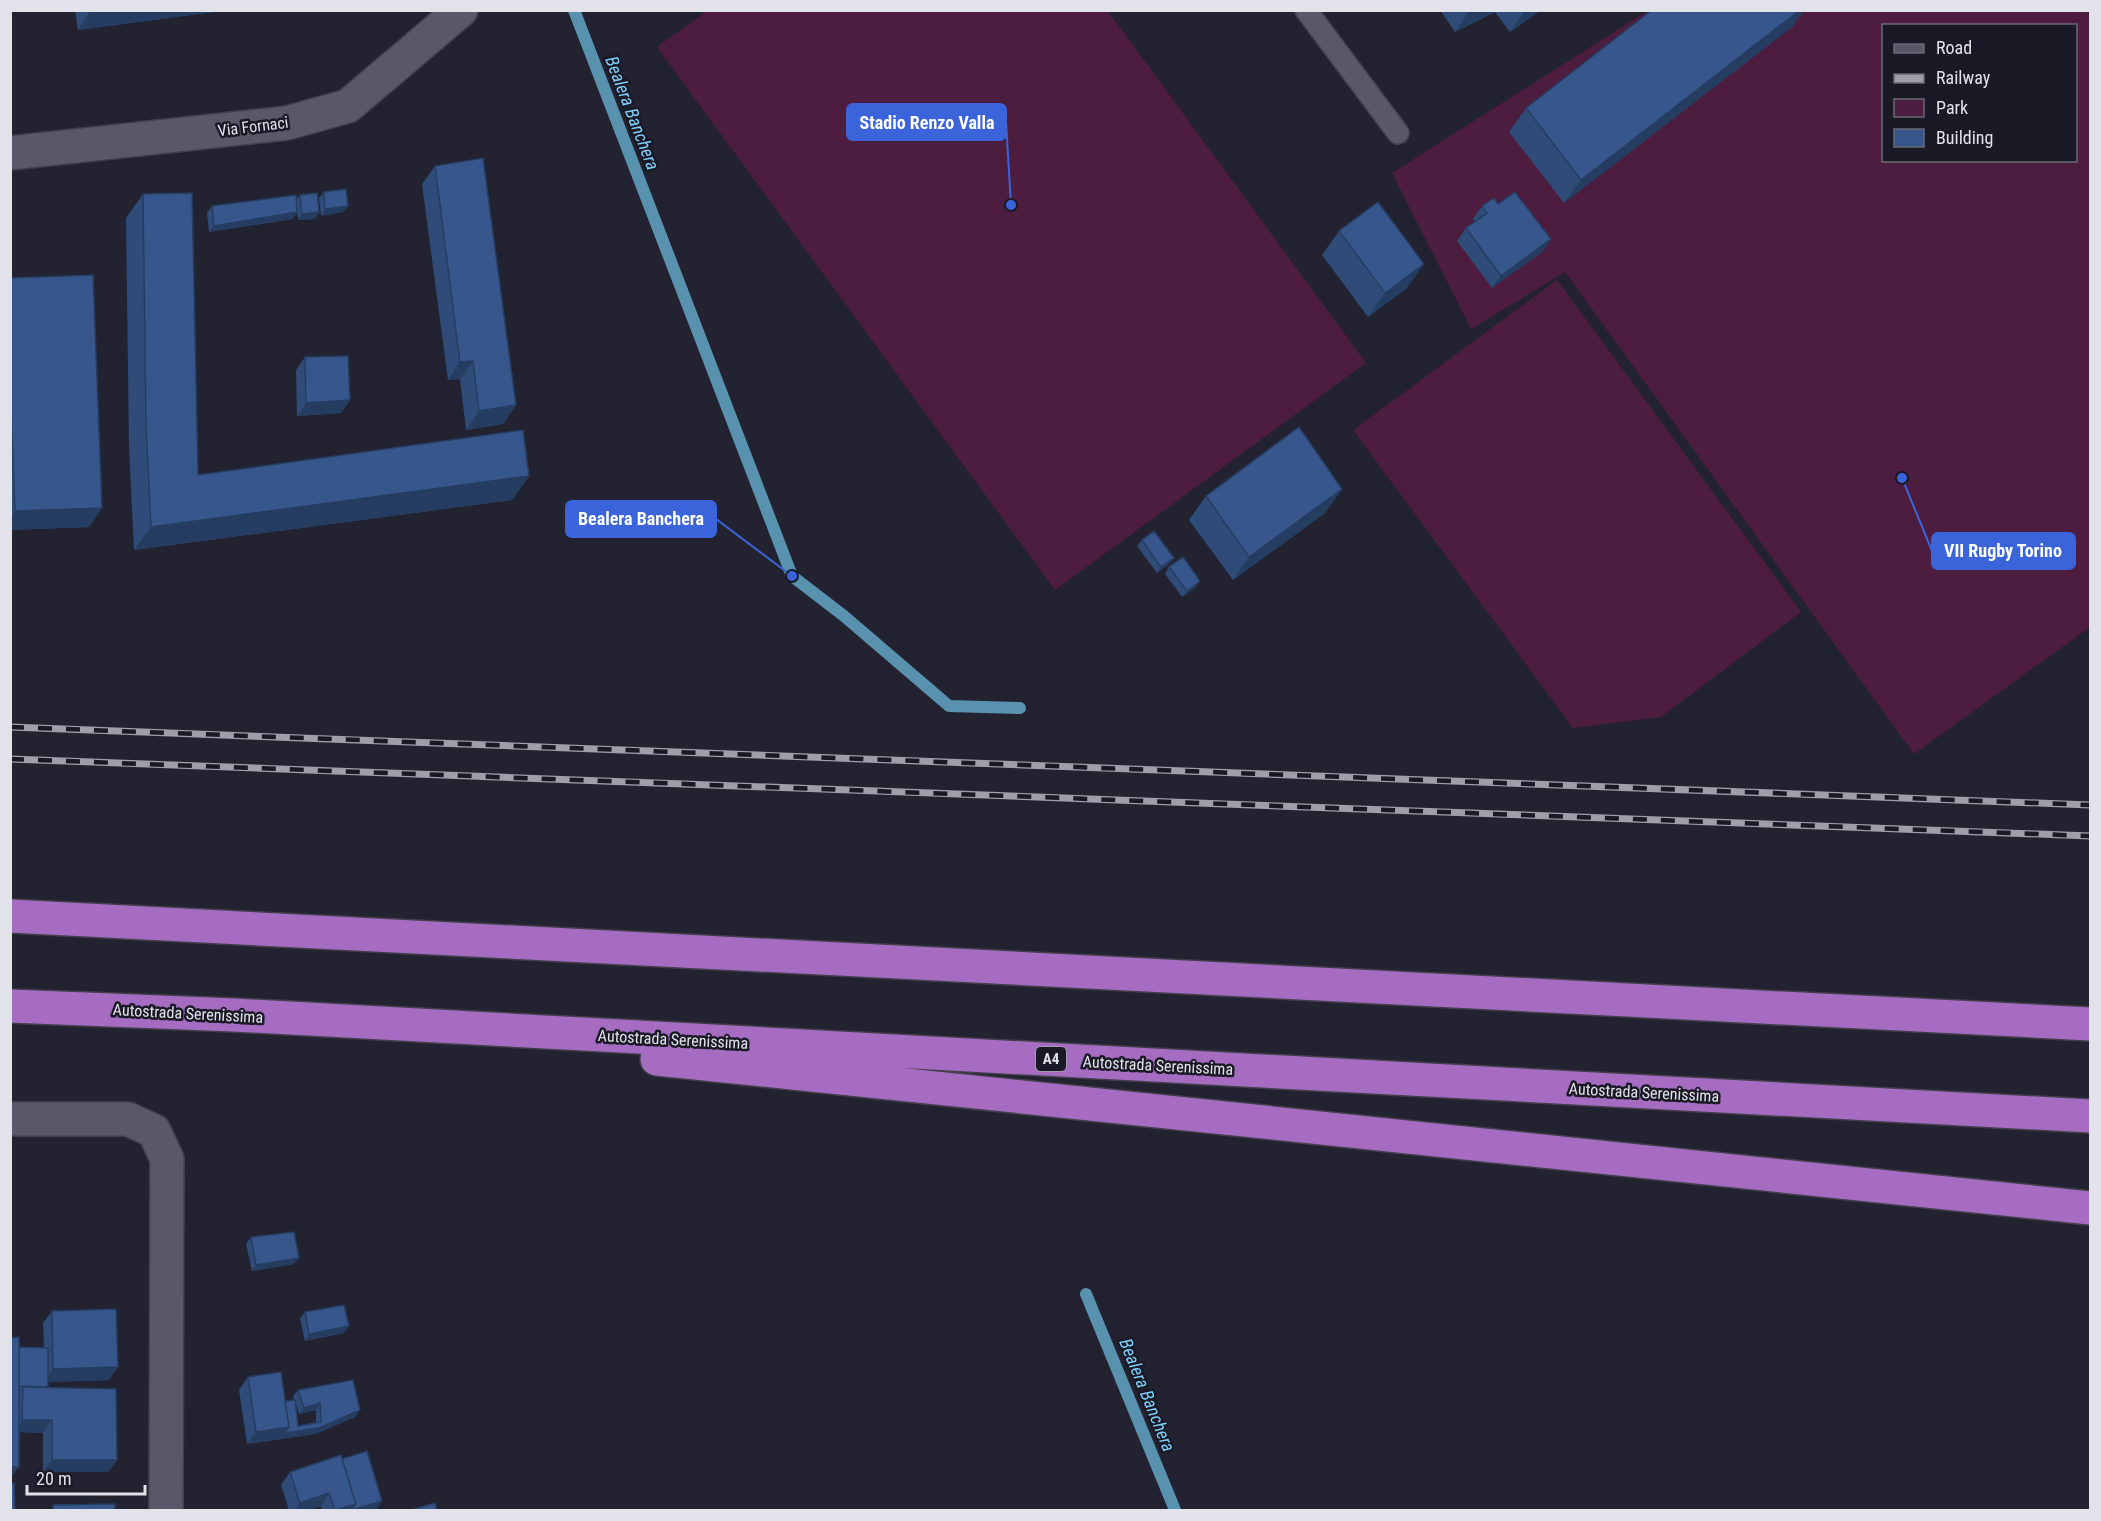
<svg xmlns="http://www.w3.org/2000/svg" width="2101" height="1521" viewBox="0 0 2101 1521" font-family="'Roboto Condensed',sans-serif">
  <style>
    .green { fill: #4c1d3e; fill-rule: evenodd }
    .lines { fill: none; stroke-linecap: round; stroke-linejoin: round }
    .stream { stroke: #5892af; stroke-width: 12 }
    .lane-casing { stroke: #403f4b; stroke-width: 24 }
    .street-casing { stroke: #403f4b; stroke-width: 36 }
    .highway-casing { stroke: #403f4b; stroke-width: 36 }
    .lane { stroke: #595868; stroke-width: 21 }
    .street { stroke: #595868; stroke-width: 33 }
    .highway { stroke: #a56cc1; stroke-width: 33 }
    .rail-casing { stroke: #9f9faa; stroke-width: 7 }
    .rail { stroke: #1a1926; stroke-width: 4.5; stroke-dasharray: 14; stroke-linecap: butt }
    .wall { fill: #2f4b78; fill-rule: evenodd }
    .shaded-wall { fill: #263d62 }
    .building { fill: #37578c; stroke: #263d62; stroke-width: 1.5 }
    .labels { text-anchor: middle; stroke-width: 5; stroke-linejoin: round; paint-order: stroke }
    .shield { fill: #1a1926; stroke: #a6a6b0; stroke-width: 1.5 }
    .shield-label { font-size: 15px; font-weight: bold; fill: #e2e2eb }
    .street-label { font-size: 16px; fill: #e2e2eb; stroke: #1a1926 }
    .water-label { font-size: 18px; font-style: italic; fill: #7fd0fc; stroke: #1a1926 }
    .leader { fill: none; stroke: #3b64db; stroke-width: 2 }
    .callout-dot { fill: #3b64db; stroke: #1a1926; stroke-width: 2 }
    .callout { fill: #3b64db; stroke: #3b64db; stroke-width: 2 }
    .callout-label { font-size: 18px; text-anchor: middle; font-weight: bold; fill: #fff }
  </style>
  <rect width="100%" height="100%" fill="#232230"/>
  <!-- green -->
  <path class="green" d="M707 11H1108L1366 363 1055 590 657 47Z
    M1647 11H2090V627L1914 754 1565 272 1471 329 1392 173ZM1884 26H2076V160H1884Z
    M1557 280 1801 612 1661 717 1573 728 1353 430Z"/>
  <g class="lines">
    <!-- stream -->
    <path class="stream" d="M574 10 792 576 844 616 949 706 1020 708
      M1086 1294 1175 1510"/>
    <!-- lane casing -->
    <g class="lane-casing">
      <path id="lane" d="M1306 10 1398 133"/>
    </g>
    <!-- street casing -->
    <g class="street-casing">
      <path id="street" d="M10 153 287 123 348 106 461 10
        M10 1119H128L154 1131 167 1159 166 1510"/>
    </g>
    <!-- highway casing -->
    <g class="highway-casing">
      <path id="highway" d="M10 916 2090 1024
        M10 1006 234 1015 2090 1116
        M657 1059 2090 1208"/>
    </g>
    <!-- lane -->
    <use href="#lane" class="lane"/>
    <!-- street -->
    <use href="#street" class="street"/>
    <!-- highway -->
    <use href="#highway" class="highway"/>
    <!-- rail casing -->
    <g class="rail-casing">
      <path id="rail" d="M10 727 2090 805
        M10 759 2090 836"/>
    </g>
    <!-- rail -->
    <use href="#rail" class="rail"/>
  </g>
  <!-- wall -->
  <path class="wall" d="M75 10H229L78 30Z
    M1440 10H1541L1510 32 1495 12 1455 32Z
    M1652 10H1804L1792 27 1564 203 1509 132 1526 108Z
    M435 166 516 405 503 424 466 430 460 379 448 380 422 184Z
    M324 192 348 206 343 212 321 216 319 198Z
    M143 194 198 475 529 476 512 500 134 550 129 447 126 218Z
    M300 195 315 219 298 220 297 212 292 219 209 232 207 213 212 206 296 200Z
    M1498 204 1551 239 1542 252 1492 288 1457 241 1466 228 1475 222 1473 219 1482 206Z
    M1339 231 1407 288 1368 317 1322 255Z
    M10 278 102 508 89 527 10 530Z
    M305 357 350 400 341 413 297 416 296 370Z
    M1342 489 1325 513 1233 580 1189 520 1206 496Z
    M1142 540 1174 558 1169 564 1157 573 1137 546Z
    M1169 567 1196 587 1182 597 1165 574Z
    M251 1237 294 1264 252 1271 246 1244Z
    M52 1311 109 1380 48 1382V1388L117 1460 108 1472H43V1433L19 1432V1347L44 1348 43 1323Z
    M305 1312 344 1333 305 1341 300 1319Z
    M248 1377 285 1401 294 1400 293 1396 298 1390 360 1410 355 1417 315 1434 247 1444 239 1390ZM296 1404 299 1414 316 1410V1422L298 1426Z
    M342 1459 378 1508 368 1510H322L321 1506 307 1510H289L281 1485 290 1472Z"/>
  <!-- shaded-wall -->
  <path class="shaded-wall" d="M98 10H229L78 30 90 11Z
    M1470 10H1496L1495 12 1455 32Z
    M1525 10H1541L1510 32Z
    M1800 10H1804L1792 27 1564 203 1581 180Z
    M348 206 343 212 321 216 325 209Z
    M297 212 292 219 209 232 214 226Z
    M319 212 315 219 298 220 302 214Z
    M1551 239 1542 252 1492 288 1501 276Z
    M1424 264 1407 288 1368 317 1385 293Z
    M473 361 460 379 448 380 460 362Z
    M350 400 341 413 297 416 306 403Z
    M516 405 503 424 466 430 479 411Z
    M529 476 512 500 134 550 151 527Z
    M1342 489 1325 513 1233 580 1249 557Z
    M102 508 89 527 10 530V519L15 511Z
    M1174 558 1169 564 1157 573 1161 567Z
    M1200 581 1196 587 1182 597 1187 591Z
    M299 1258 294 1264 252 1271 256 1265Z
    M349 1326 344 1333 305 1341 309 1334Z
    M118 1367 109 1380 44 1382 53 1369Z
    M320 1403 316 1410 299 1414 304 1408Z
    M360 1410 355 1417 315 1434 247 1444 256 1432 289 1427 285 1433Z
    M22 1420H52L43 1433 14 1432Z
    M52 1460H117L108 1472H43Z
    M10 1467H19L10 1479Z
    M329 1493 321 1506 307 1510H295L300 1503Z
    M382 1501 378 1508 368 1510H352Z
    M356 1504 352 1510H336Z"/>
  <!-- building -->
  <path class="building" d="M1652 10H1800L1581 180 1526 108Z
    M483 158 516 405 479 411 473 361 460 362 435 166Z
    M346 189 348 206 325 209 324 192Z
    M1515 192 1551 239 1501 276 1466 228 1487 213 1482 206 1494 198 1498 204Z
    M192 193 198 475 523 430 529 476 151 527 146 423 143 194Z
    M317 193 319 212 302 214 300 195Z
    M296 195 297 212 214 226 212 206Z
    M1378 202 1424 264 1385 293 1339 231Z
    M93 275 102 508 15 511 10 382V278Z
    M348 356 350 400 306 403 305 357Z
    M1299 427 1342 489 1249 557 1206 496Z
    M1154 531 1174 558 1161 567 1142 540Z
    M1183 557 1200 581 1187 591 1169 567Z
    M294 1232 299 1258 256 1265 251 1237Z
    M344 1305 349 1326 309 1334 305 1312Z
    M116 1309 118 1367 53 1369 52 1311Z
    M19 1337V1467H10V1338Z
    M19 1347 48 1348V1387L19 1386Z
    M281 1372 289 1427 256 1432 248 1377Z
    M353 1380 360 1410 319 1428 285 1433 289 1427 285 1401 295 1400 298 1426 321 1422 320 1403 304 1408 298 1390Z
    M23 1387 116 1389 117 1460H52V1420H22Z
    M367 1451 382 1501 352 1510 356 1504 342 1459Z
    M341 1455 356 1504 335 1510 329 1493 300 1503 290 1472Z
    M10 1483H14L15 1510H10Z
    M435 1503 437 1510H411Z
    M115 1504V1510H53V1505Z"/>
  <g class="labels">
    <!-- shield labels -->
    <rect class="shield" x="1036" y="1047" width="30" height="24" rx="4.5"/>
    <g class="shield-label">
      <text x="1051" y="1064">A4</text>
    </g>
    <!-- street labels -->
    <g class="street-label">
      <text transform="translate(253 126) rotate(-7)" y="6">Via Fornaci</text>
      <text transform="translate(188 1013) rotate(3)" y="6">Autostrada Serenissima</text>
      <text transform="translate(673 1039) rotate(3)" y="6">Autostrada Serenissima</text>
      <text transform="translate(1158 1065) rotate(3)" y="6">Autostrada Serenissima</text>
      <text transform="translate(1644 1092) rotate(3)" y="6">Autostrada Serenissima</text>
    </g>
    <!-- water labels -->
    <g class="water-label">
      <text transform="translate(632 113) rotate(69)" y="6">Bealera Banchera</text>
      <text transform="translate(1147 1395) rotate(68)" y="6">Bealera Banchera</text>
    </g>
  </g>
  <!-- callouts -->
  <path class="leader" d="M1011 205L1006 122M792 576L716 519M1902 478L1932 551"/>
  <g class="callout-dot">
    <circle cx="1011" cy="205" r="6"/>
    <circle cx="792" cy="576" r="6"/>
    <circle cx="1902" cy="478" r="6"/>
  </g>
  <g class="callout">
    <rect x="847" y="104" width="159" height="36" rx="6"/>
    <rect x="566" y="501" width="150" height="36" rx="6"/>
    <rect x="1932" y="533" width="143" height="36" rx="6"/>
  </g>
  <g class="callout-label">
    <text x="927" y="129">Stadio Renzo Valla</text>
    <text x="641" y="525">Bealera Banchera</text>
    <text x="2003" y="557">VII Rugby Torino</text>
  </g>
  <!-- border -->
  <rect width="2101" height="1521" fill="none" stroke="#e2e2eb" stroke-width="24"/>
  <!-- legend -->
  <rect x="1882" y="24" width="195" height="138" fill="#1a1926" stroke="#6a6975" stroke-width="1.5"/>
  <rect x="1894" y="44" width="30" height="9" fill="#595868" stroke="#6a6975" stroke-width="1.5"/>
  <text x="1936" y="54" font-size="18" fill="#e2e2eb">Road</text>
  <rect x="1894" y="74" width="30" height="9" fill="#9f9faa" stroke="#6a6975" stroke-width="1.5"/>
  <text x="1936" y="84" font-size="18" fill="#e2e2eb">Railway</text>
  <rect x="1894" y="99" width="30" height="18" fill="#4c1d3e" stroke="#6a6975" stroke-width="1.5"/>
  <text x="1936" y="114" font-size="18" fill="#e2e2eb">Park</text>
  <rect x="1894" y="129" width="30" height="18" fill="#37578c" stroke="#6a6975" stroke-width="1.5"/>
  <text x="1936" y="144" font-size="18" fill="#e2e2eb">Building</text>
  <!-- scale -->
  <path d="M27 1485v9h118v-9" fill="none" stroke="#e2e2eb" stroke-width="3"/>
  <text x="36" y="1485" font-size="18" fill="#e2e2eb" stroke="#1a1926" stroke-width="4.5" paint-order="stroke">20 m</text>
</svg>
